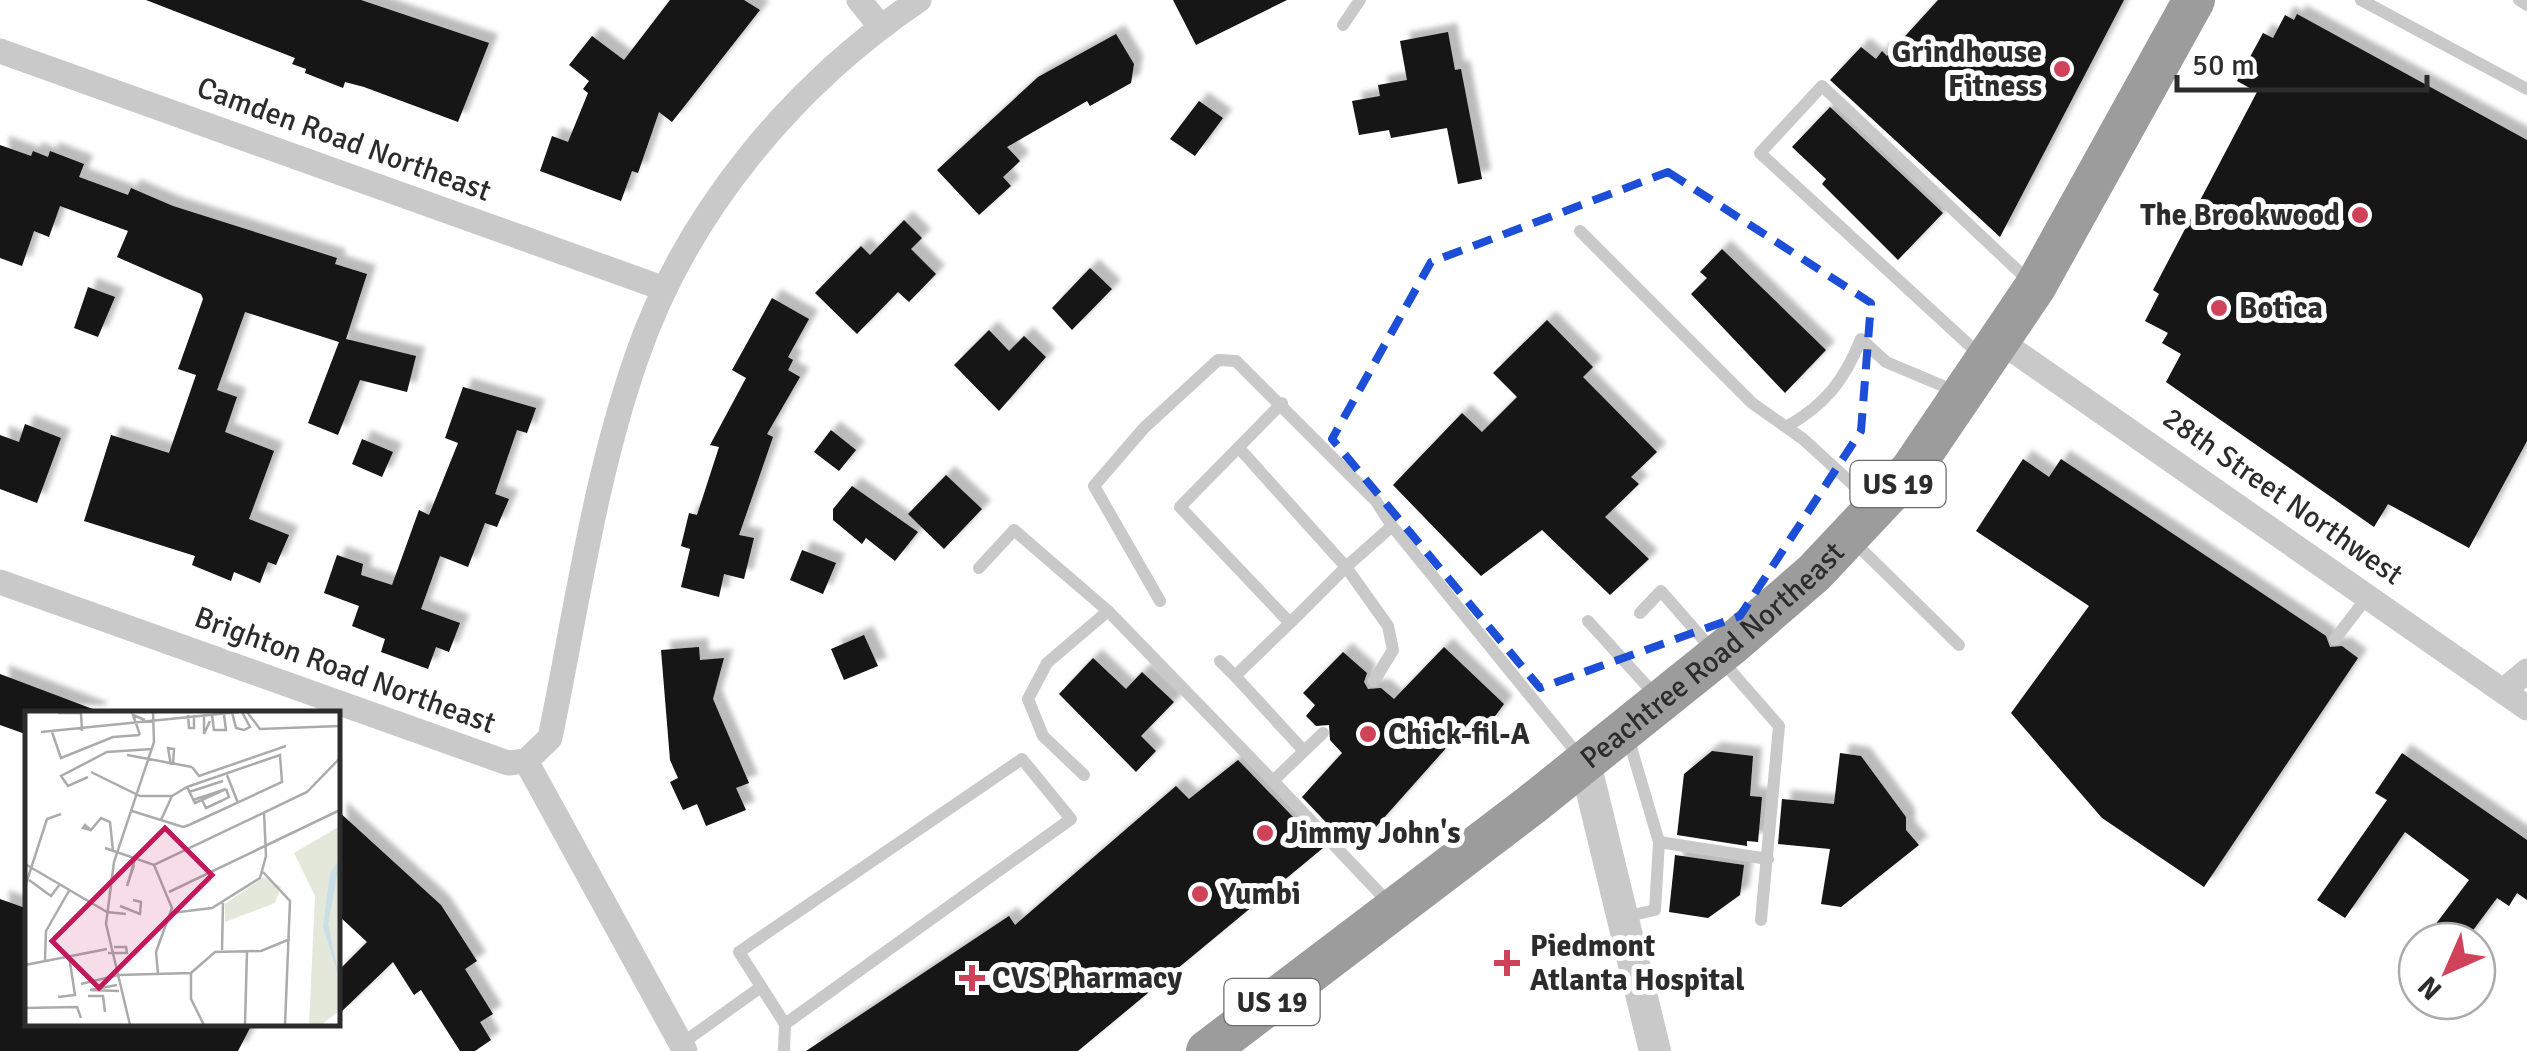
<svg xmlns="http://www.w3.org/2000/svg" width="2527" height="1051" viewBox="0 0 2527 1051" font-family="Signika,sans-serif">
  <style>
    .building { fill: #131313; filter: url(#shadow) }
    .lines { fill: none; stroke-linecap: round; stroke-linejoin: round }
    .service { stroke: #c9c9c9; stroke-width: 12 }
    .minor { stroke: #c9c9c9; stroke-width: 25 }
    .tertiary { stroke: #c9c9c9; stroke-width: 32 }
    .trunk { stroke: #9c9c9c; stroke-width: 42 }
    .marked { fill: none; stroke: #1d4ed8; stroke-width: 8; stroke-dasharray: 20 12; stroke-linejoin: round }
    .poi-dot { fill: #d0425a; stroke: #fff; stroke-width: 4 }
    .labels { text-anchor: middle; stroke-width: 10; stroke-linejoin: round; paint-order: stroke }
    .shield { fill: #fff; stroke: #6b6b6b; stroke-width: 2.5 }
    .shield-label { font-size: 28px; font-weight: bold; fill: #2c2c2c }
    .poi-label { font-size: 30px; font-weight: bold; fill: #2c2c2c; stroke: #fff; text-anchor: start }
    .street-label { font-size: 30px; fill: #2c2c2c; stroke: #fff }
    .inset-road { fill: none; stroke: #ababab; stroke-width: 2.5 }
    .view { fill: #c2185b; fill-opacity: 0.15; stroke: #c2185b; stroke-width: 5 }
    .inset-edge { fill: none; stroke: #2c2c2c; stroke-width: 5 }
  </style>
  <defs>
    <filter id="shadow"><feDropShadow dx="9" dy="-9" stdDeviation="2.5" flood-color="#0004"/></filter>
  </defs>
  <rect width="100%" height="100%" fill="#fff"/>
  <!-- building -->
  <path class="building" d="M146 0H361L489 43 458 122 364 87 345 82 343 88 305 73 306 69 292 64 295 58Z
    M670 0H744L760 10 672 122 659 112 638 173 632 171 621 201 540 171 552 136 568 142 588 93 583 89 589 81 569 65 592 36 624 60Z
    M1173 0H1287L1196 45Z
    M1938 0H2124L2000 237 1830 80 1861 47 1876 59 1882 51 1887 56Z
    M2297 14 2527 140V441L2469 548 2388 504 2374 527 2166 382 2181 354 2162 343 2168 333 2145 321 2159 294 2153 290 2257 92 2237 81 2263 33 2273 38 2285 15 2294 20Z
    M1448 32 1455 70 1461 69 1482 179 1458 184 1447 128 1391 138 1389 130 1359 135 1352 101 1380 96 1378 85 1407 80 1400 41Z
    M1116 34 1134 64 1131 83 1090 106 1087 101 1007 147 1020 161 1003 177 1011 186 979 215 937 170 1038 77Z
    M1199 101 1223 118 1195 156 1170 139Z
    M1830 107 1943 213 1898 260 1822 184 1826 179 1792 147Z
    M0 145 31 156 33 151 48 157 50 151 84 164 79 177 128 195 131 188 173 206 337 258 335 264 367 274 346 339 416 356 407 392 360 380 338 435 308 423 339 342 245 312 217 390 237 397 225 432 274 451 249 519 289 535 276 565 268 562 260 583 234 572 231 581 192 565 195 556 84 521 111 435 169 453 196 375 178 369 203 299 201 294 117 257 128 231 60 206 49 237 34 231 22 266 0 258Z
    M904 220 922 238 911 249 936 274 909 302 898 292 857 334 815 293 861 246 870 255Z
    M1722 249 1826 350 1785 393 1691 294 1707 278 1700 272Z
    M1090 268 1112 289 1072 330 1052 308Z
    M88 287 115 297 98 337 74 328Z
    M772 298 809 319 788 357 793 360 788 370 800 377 767 434 773 437 739 535 754 538 744 579 724 574 719 597 681 587 690 549 681 546 689 513 697 515 719 447 710 445 746 378 732 370Z
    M1547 320 1593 367 1583 377 1657 452 1631 477 1639 484 1605 517 1649 559 1610 595 1542 530 1481 576 1393 485 1462 413 1482 432 1517 397 1493 373Z
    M989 330 1009 351 1024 336 1046 357 999 411 954 365Z
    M463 387 536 408 527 433 517 430 495 494 509 499 497 527 485 523 468 567 440 556 421 609 460 623 449 652 436 647 428 669 381 652 385 639 352 626 359 606 324 593 337 555 363 564 361 575 392 585 419 510 429 515 458 443 445 438Z
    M25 424 61 438 37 503 0 489V435L19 442Z
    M831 430 856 450 839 471 814 452Z
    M362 439 393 452 382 477 352 464Z
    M2023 459 2049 477 2061 459 2326 636 2330 647 2342 646 2358 658 2204 887 2102 818 2011 713 2089 606 1976 531Z
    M946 475 982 509 944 549 908 514Z
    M852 486 918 532 895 561 866 538 862 544 833 520V509Z
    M802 550 836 563 823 594 790 580Z
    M864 635 878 666 844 680 831 649Z
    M699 647 700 660 724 658 713 699 749 783 736 788 746 810 706 826 697 804 683 810 670 782 678 778 670 760 661 650Z
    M1444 647 1504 704 1487 727 1472 719 1365 839 1352 825 1339 836 1302 797 1342 753 1330 740 1329 725 1316 726 1306 716 1315 705 1303 693 1343 652 1367 673 1364 682 1368 689 1381 688 1394 699Z
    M1093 658 1126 689 1142 672 1174 702 1141 736 1156 751 1136 772 1059 694Z
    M0 674 98 711 97 714H28V735L0 725Z
    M1712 751 1753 756 1750 796 1762 797 1758 842 1747 841V846L1677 835 1684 774Z
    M1840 753 1861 756 1906 817V830L1919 845 1841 907 1821 904 1830 849 1778 844 1782 799 1834 804Z
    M2402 753 2527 840V900L2517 893 2509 906 2497 898 2465 941H2423L2469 880 2405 832 2345 918 2317 900 2387 800 2375 793Z
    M1238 760 1323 848 1078 1051H806L1009 916 1015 925 1176 786 1189 799Z
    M338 811 441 905 477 961 465 969 493 1014 480 1022 491 1040 475 1051H460L421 990 414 995 393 962 338 1015V971L367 942 338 915Z
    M1675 855 1744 865 1740 895 1708 918 1669 912Z
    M0 899 28 909V1024H252L238 1051H0Z"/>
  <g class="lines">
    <!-- service -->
    <path class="service" d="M2361 0 2527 89
      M2519 0 2527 5
      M1343 25 1360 0
      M1580 231 1752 403 1803 439 1871 501
      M1980 355 1760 153 1822 86 2030 282
      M1786 427C1825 405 1844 381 1861 339L1886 362 1955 391
      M1239 448 1346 567 1290 623 1180 507 1282 403
      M1392 526 1580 757
      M1854 542 1959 645
      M979 568 1014 530 1108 611 1273 781
      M1160 601 1094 486 1144 428 1218 360 1236 361 1376 501 1392 526 1346 567 1388 626 1393 650 1374 681
      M1640 613 1661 591 1779 726 1761 920
      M1588 621 1657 697
      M2335 639 2368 596
      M1220 661 1235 676 1290 623
      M1235 676 1304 751
      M1323 733 1273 781 1389 903
      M1022 759 1071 819 785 1024 739 952Z
      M1084 775 1043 736 1028 699 1047 663 1108 611
      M1659 842 1768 859
      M1624 917 1655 910 1659 842 1628 737
      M681 1044 761 987
      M784 1051 785 1024"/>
    <!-- minor -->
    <path class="minor" d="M859 0 880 26
      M0 51 665 289
      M2000 341 2527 708
      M0 582 508 763 526 761 685 1051
      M2503 691 2527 671
      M526 761 550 738C576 612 594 480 636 359 686 213 792 86 919 0"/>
    <!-- tertiary -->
    <path class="tertiary" d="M1585 763 1655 1051"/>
    <!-- trunk -->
    <path class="trunk" id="s1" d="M1207 1051 1531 805 1733 643 1814 573 1911 470 2035 287 2194 0"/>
  </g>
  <!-- marked area -->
  <path class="marked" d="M1668 172 1871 303 1861 431 1740 616 1540 688 1332 439 1431 262Z"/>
  <!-- markers -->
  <g class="poi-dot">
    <circle cx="2062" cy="69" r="10"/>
    <circle cx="2360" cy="215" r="10"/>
    <circle cx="2219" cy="308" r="10"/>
    <circle cx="1368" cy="734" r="10"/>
    <circle cx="1265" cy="833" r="10"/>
    <circle cx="1200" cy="894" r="10"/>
    <path d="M1502 948h10v10h10v10h-10v10h-10v-10h-10v-10h10z"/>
    <path d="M967 963h10v10h10v10h-10v10h-10v-10h-10v-10h10z"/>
  </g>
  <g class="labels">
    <!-- shield labels -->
    <g class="shield">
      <rect x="1850.5" y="461" width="95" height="46" rx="8"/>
      <rect x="1224.5" y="979" width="95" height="46" rx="8"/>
    </g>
    <g class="shield-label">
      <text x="1898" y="494">US 19</text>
      <text x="1272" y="1012">US 19</text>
    </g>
    <!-- poi labels -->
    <g class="poi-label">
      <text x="2042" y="62" text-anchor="end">Grindhouse<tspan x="2042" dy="34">Fitness</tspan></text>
      <text x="2340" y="225" text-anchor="end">The Brookwood</text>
      <text x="2239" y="318">Botica</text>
      <text x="1388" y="744">Chick-fil-A</text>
      <text x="1285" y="843">Jimmy John's</text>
      <text x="1220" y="904">Yumbi</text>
      <text x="1530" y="956">Piedmont<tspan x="1530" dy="34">Atlanta Hospital</tspan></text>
      <text x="992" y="988">CVS Pharmacy</text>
    </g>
    <!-- street labels -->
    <g class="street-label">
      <text transform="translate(344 139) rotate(20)" y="10">Camden Road Northeast</text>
      <text transform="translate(2283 496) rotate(35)" y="10">28th Street Northwest</text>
      <text dy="10" stroke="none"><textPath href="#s1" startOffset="642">Peachtree Road Northeast</textPath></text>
      <text transform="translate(345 670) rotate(20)" y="10">Brighton Road Northeast</text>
    </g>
  </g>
  <!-- overview -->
  <g transform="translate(25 711)">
    <rect width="315" height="315" fill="#fff"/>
    <path d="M315 115V299L296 314H284L290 185 269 142ZM239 166 256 176 250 192 200 211V193Z" fill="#e4e8db"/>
    <path d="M315 148 303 213 315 270 298 216 305 162Z" fill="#c9dee6"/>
    <path class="inset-road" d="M207 1 211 17 219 19 225 16 217 1M222 1 235 18 315 15M33 2H56L57 20M179 3V23L185 10M163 4 164 17H169V4M187 4 189 19H201L199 4M16 21 214 1M27 21 36 47 88 26 115 24M115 24 108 4 120 9M102 44 167 56M146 54 143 37 149 38 148 54M167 56 174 65 261 35M66 61 115 85H147M202 64 213 92M63 66 43 75 36 65 82 41 127 38M162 76 170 92 201 78M164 81 198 70M168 89 201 78M177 89 181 97 196 90 204 86 201 78M107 100 158 116 164 114 257 71 255 44 162 76 147 85 136 109M66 119 58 117 60 114 66 119 76 107 85 111 88 140M80 137 129 154 282 81 315 47M0 153 82 201 101 203M109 154 102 175 110 148M129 154 147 197 131 241 133 263M238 161 265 190 260 314M4 169 26 185 35 173M0 176 22 108 36 103M144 181 315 99M95 195 115 203 116 191 108 189M146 202 187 197 235 167 241 145 239 101M197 239 198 192M83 242H102L101 236H89M20 250 21 220 45 178M0 254 82 238M166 262V288L179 314M56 273 93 264 166 262 190 241 236 240 265 228M92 274 65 279 94 280M63 285H78L80 301M33 286 50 284 44 245M0 297 52 296 56 307M105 314 81 213 89 151 129 31 128 1M220 314 222 240"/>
    <path class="view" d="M140 117 187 164 74 277 27 230Z"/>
    <rect width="315" height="315" class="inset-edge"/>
  </g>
  <!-- north arrow -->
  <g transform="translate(2447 971) rotate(225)"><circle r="48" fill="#ffffff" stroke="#ababab" stroke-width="2.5"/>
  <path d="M0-8L18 38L0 25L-18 38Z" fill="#d0425a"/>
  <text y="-15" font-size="28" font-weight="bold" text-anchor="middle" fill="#2c2c2c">N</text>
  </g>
  <!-- scale -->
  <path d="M2177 75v15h250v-15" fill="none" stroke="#2c2c2c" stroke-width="5"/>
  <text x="2192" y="75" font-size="30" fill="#2c2c2c" stroke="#ffffff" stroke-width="8" paint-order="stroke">50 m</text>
</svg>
